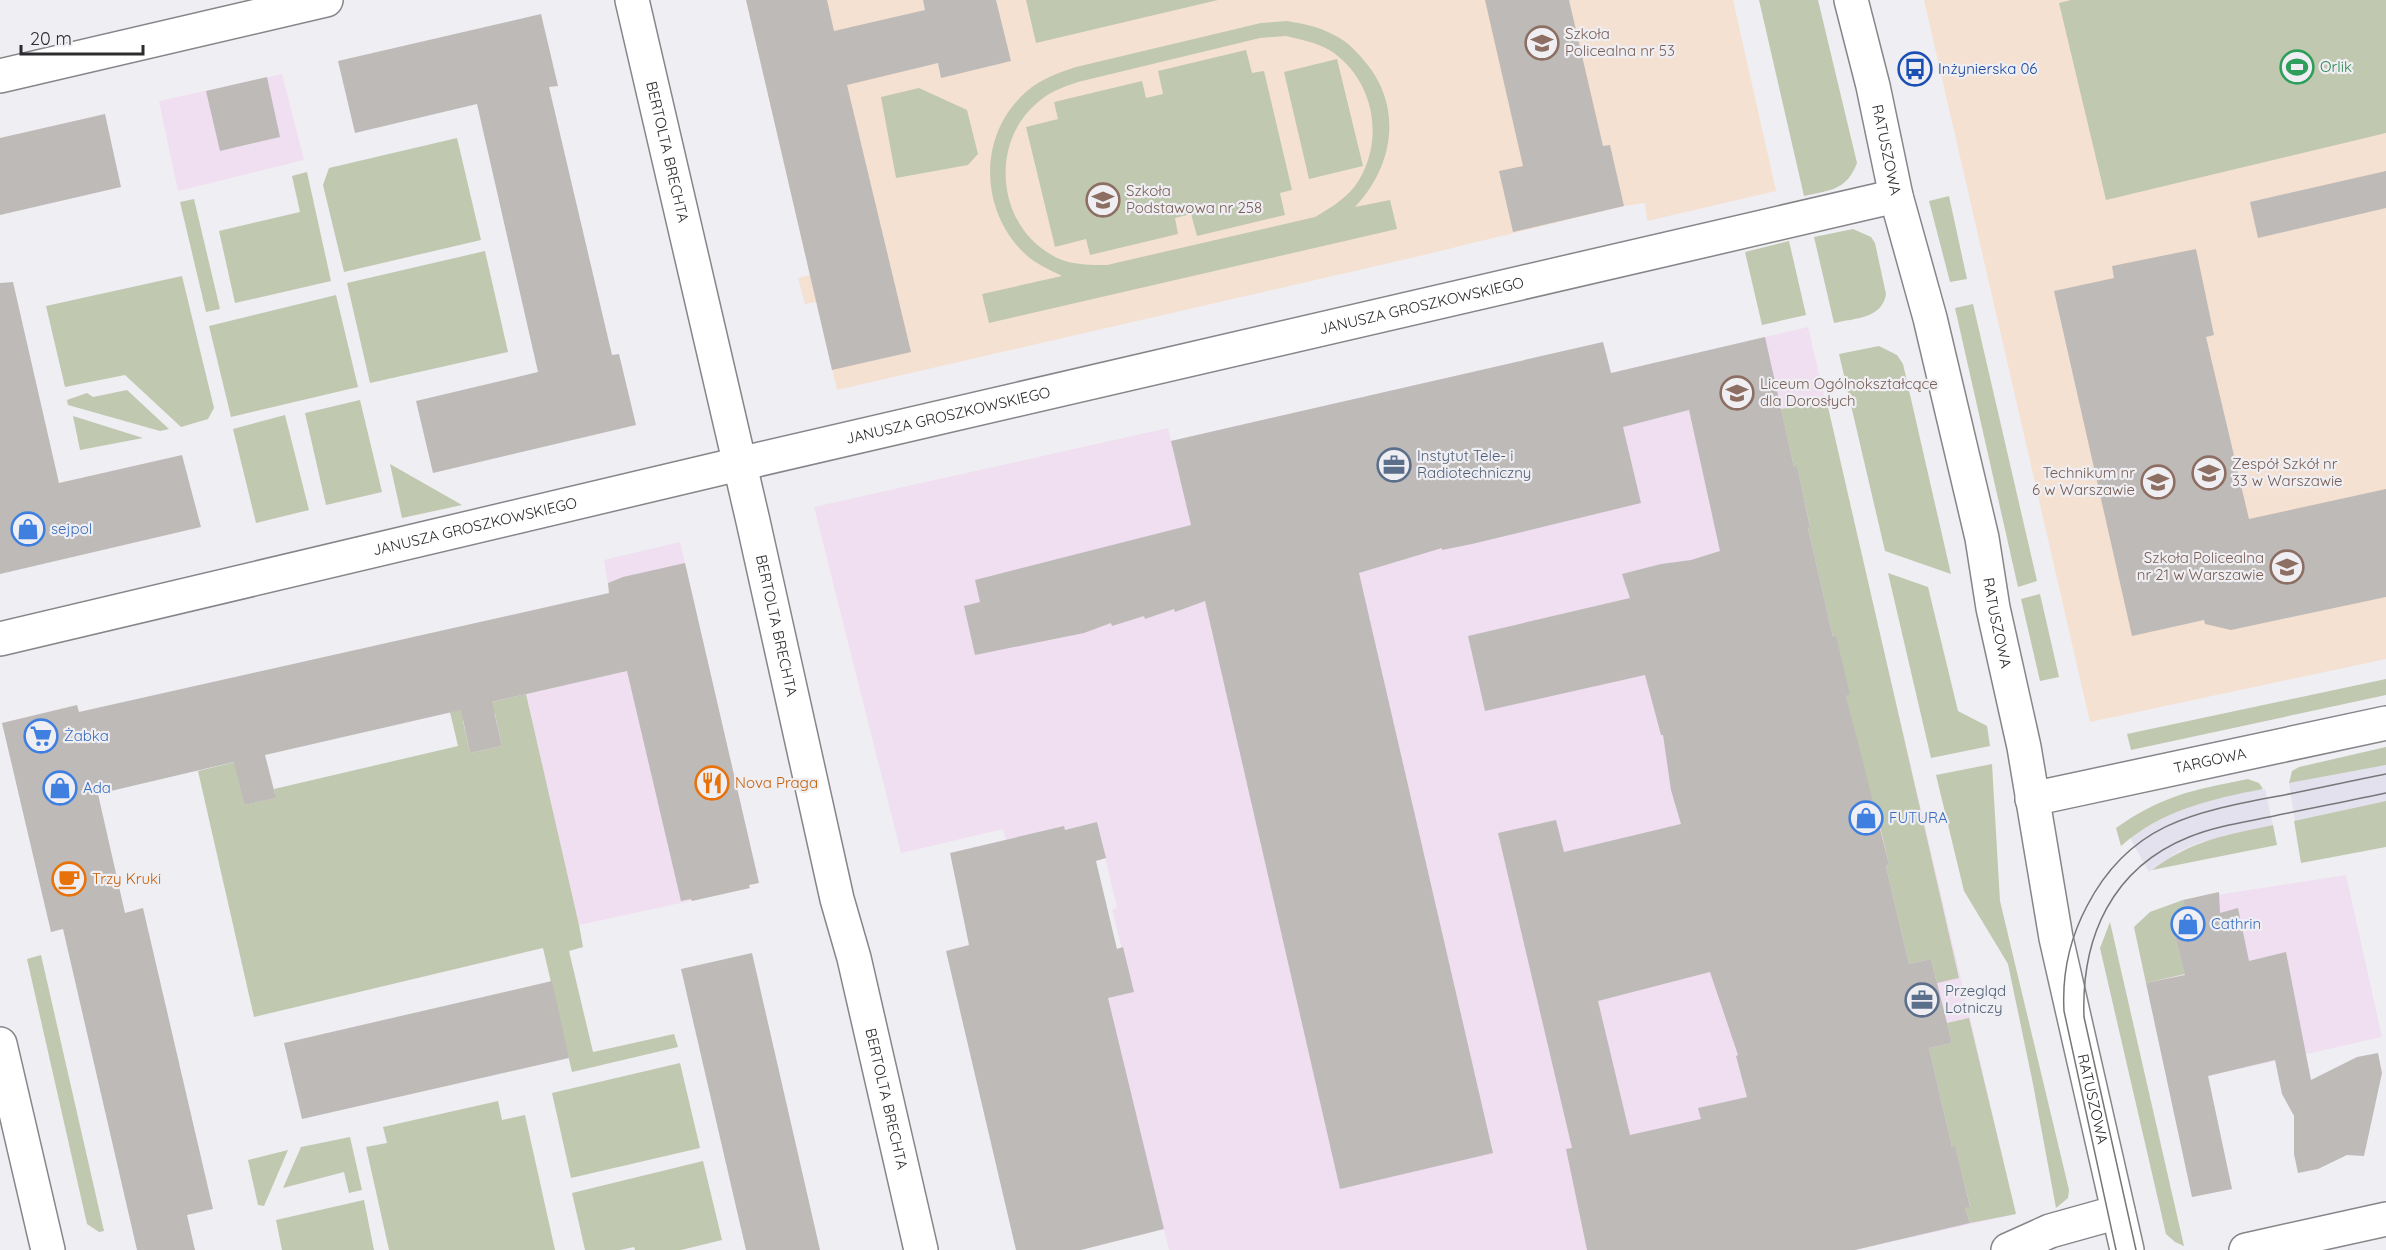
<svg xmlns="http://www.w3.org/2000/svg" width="2386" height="1250" viewBox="0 0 2386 1250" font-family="Quicksand,sans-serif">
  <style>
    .commercial { fill: #f0dff0 }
    .built { fill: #e3e1ed }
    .education { fill: #f5e1d1 }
    .green { fill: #c0c8b0; fill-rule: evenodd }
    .building { fill: #bebab8; fill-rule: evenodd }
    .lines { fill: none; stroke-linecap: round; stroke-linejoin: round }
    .minor-casing { stroke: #868589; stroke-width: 36 }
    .tertiary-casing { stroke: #868589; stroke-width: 36 }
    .minor { stroke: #fff; stroke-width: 33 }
    .tertiary { stroke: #fff; stroke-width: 33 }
    .tram { stroke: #77777a; stroke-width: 1.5 }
    .labels { text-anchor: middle; stroke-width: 4.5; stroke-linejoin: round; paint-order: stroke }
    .education-label { font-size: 15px; fill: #785e54; stroke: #efeef3; text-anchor: start }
    .leisure-label { font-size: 15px; fill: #27864d; stroke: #efeef3; text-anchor: start }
    .transit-label { font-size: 15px; fill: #164399; stroke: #efeef3; text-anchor: start }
    .street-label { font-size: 15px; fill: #2c2c2e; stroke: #efeef3 }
    .service-label { font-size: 15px; fill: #4e5e75; stroke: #efeef3; text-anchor: start }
    .shop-label { font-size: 15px; fill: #366cbe; stroke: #efeef3; text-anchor: start }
    .food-label { font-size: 15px; fill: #c56008; stroke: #efeef3; text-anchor: start }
  </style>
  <rect width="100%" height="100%" fill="#efeef3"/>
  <!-- commercial -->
  <path class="commercial" d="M282 74 304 160 178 191 159 101Z
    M1808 327 2016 1214 1854 1250H1169L1107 998 1133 992 1112 910 1117 908 1097 822 1065 830 1063 826 1006 840 1003 829 901 853 814 507 1168 428 1171 441 1603 342 1611 373Z
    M680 542 759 883 750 885V888L579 925 526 694 627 671 611 602 604 560Z
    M2346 875 2382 1037 2208 1076 2232 1189 2192 1197 2134 927 2150 912 2183 900Z"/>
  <!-- built -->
  <path class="built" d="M2386 765V801L2295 821 2289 783Z
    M2265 789 2273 825 2198 843 2178 852 2152 870 2149 872 2130 838 2163 817 2182 809 2219 797Z"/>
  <!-- education -->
  <path class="education" d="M746 0H1733L1776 191 1647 221 1645 203 1624 206 1424 255 837 390 817 302 805 304 798 278 810 275Z
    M1924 0H2386V659L2090 722Z"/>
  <!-- green -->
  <path class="green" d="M1026 0H1218L1036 43Z
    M1759 0H1818L1857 163C1846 191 1830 190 1804 196Z
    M2071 0H2386V133L2106 200 2059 3Z
    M1287 21C1305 24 1320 27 1336 36 1348 42 1358 53 1367 64 1403 109 1393 167 1355 207L1390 200 1397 229 989 323 982 294 1062 276C1048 269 1034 263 1023 252 979 208 978 133 1027 91 1041 79 1058 73 1076 67L1261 23ZM1286 36C1302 40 1320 43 1334 53 1376 84 1385 144 1355 186 1344 200 1330 208 1315 217L1107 265C1092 265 1077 265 1062 260 999 235 986 146 1037 103 1049 92 1063 87 1078 82L1260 38Z
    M1246 50 1252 73 1264 71 1292 190 1280 193 1285 215 1197 236 1191 214 1175 218 1178 234 1090 255 1086 239 1055 247 1026 127 1058 119 1054 102 1142 81 1146 98 1163 94 1158 71Z
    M1337 59 1363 166 1309 179 1284 72Z
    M919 88 967 110 978 154 968 165 896 178 881 97Z
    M457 138 481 240 344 272 323 185 329 168Z
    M307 172 331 281 235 303 219 231 300 212 292 176Z
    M1949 196 1967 279 1950 282 1929 201Z
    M194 199 220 309 206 312 180 202Z
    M1853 229 1871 237 1875 243 1886 294C1882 319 1855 318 1834 323L1814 237Z
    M1789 241 1806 315 1762 325 1745 252Z
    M485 251 508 352 370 383 347 283Z
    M182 276 214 408 208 419 181 427 125 375 65 387 46 306Z
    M336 295 358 387 231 417 209 326Z
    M1973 304 2037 581 2018 587 1955 308Z
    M1879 346 1897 355 1903 364 1951 574 1885 551 1839 354Z
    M127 390 169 429 160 431 68 405 67 400 87 393 93 397Z
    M360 400 382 492 326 505 305 413Z
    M1821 403 1828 407 1959 978 1937 983 1931 959 1909 964 1886 866 1889 864 1875 805H1872L1846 696 1849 695 1833 637 1808 528 1810 526 1797 467H1794L1781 409Z
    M285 415 309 510 256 523 233 429Z
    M73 416 143 438 80 450Z
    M390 464 462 505 402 518Z
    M1888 573 1928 587 1958 711 1987 726 1990 746 1931 758Z
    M2040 594 2059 677 2040 681 2021 599Z
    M2386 679V695L2131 750 2127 734Z
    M526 694 579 925 583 947 569 951 593 1052 674 1034 678 1047 572 1072 543 948 254 1017 198 771 243 760 237 773 244 805 275 798 274 789 458 746 450 712 470 708 463 721 470 753 502 746 495 714 484 704Z
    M2386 747V765L2289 783 2292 771 2299 767Z
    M1992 764 2000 901 2069 1190 2068 1198 2056 1208 2033 1084 2008 964 1964 891 1936 775Z
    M2248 779 2259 783 2263 789C2211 799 2162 810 2121 846L2116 828C2163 795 2193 790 2248 779Z
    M2386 801V847L2301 863 2294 821Z
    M2273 825 2277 845 2152 870C2194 839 2224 836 2273 825Z
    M2183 900 2188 920 2172 923 2185 974 2146 983 2134 927 2150 912Z
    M2110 922 2184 1246 2175 1242 2166 1234 2100 948Z
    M41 955 104 1231 99 1232 87 1224 27 959Z
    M1969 1018 2016 1214 1970 1223 1965 1208 1970 1206 1955 1146 1952 1147 1929 1048 1952 1043 1947 1023Z
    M680 1063 700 1148 571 1178 552 1093Z
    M498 1101 502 1120 525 1115 555 1250H389L366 1147 387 1143 383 1127Z
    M350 1137 362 1190 349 1193 344 1172 283 1188 301 1147Z
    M288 1150 264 1206 258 1205 248 1160Z
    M703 1161 722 1240 681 1250H635L634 1247 620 1250H585L572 1193Z
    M364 1200 374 1250H282L276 1220Z"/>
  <!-- building -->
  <path class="building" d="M746 0H827L834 31 925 10 923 0H996L1011 61 941 78 938 63 847 85 911 352 832 370Z
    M1485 0H1569L1603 146 1610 145 1624 206 1513 232 1499 171 1523 166Z
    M541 14 558 86 549 87 612 355 619 354 636 425 433 473 416 401 538 372 477 104 355 133 338 61Z
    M267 77 280 137 220 151 206 91Z
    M105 114 121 187 0 215V138Z
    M2386 171V208L2258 238 2250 202Z
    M2196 249 2214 335 2206 337 2249 519 2386 489V597L2231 630 2205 624 2204 620 2132 636 2054 291 2114 278 2112 266Z
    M13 282 59 483 182 455 201 527 0 574V283Z
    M1765 337 1794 467 1797 466 1810 527 1808 528 1833 637 1836 636 1850 695 1846 696 1889 864 1886 866 1909 964 1931 959 1952 1043 1929 1048 1952 1147 1955 1145 1970 1207 1965 1208 1970 1223 1855 1250H1587L1566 1149 1572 1148 1498 833 1556 820 1564 852 1681 824 1671 790 1663 735H1661L1645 675 1485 711 1468 636 1630 598 1622 574 1661 564 1691 560 1720 551 1689 410 1623 427 1641 503 1472 544 1442 550V548L1359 573 1493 1153 1340 1189 1205 601 1175 612 1174 609 1145 619 1144 616 1112 626 1111 623 1084 633 975 655 964 606 980 602 975 580 1191 525 1171 441 1603 342 1611 373ZM1710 972 1738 1055 1736 1056 1747 1097 1698 1108 1701 1119 1630 1135 1598 1001Z
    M685 563 759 883 749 885 750 888 692 901 691 899 681 901 627 671 492 702 502 746 470 753 461 710 265 755 276 798 244 805 234 762 98 794 125 913 143 908 213 1209 187 1215 195 1250H137L63 929 51 932 2 723 77 705 79 712 609 593 608 583 623 577Z
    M1097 822 1106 858 1096 861 1117 949 1123 947 1134 992 1108 998 1164 1229 1081 1250H1016L946 951 969 945 950 853 1064 826 1065 830Z
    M2219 892 2220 913 2238 908 2249 961 2286 952 2311 1080 2357 1057 2378 1053 2382 1073 2364 1156 2347 1155 2318 1169 2298 1173 2294 1154V1116L2282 1094 2275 1060 2208 1076 2232 1189 2192 1197 2146 983 2185 975 2172 923 2188 920 2183 900Z
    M752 953 820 1250H746L681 969Z
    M552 981 569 1058 302 1119 284 1043Z"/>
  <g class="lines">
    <!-- minor casing -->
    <g class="minor-casing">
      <g id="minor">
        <path id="s1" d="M632 0 753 521 837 899 854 958 921 1250"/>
        <path d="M0 76 326 0"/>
        <path id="s2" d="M0 639 739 464 1896 196"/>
        <path d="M0 1044 48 1250"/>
        <path d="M2008 1250 2050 1231 2118 1212"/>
        <path d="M2246 1250 2386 1219"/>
      </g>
    </g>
    <!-- tertiary casing -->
    <g class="tertiary-casing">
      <g id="tertiary">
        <path id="s3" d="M1851 0 1873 86 1896 196 1930 318 1982 538 1993 608 2024 747 2056 938 2127 1250"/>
        <path id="s4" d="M2032 799 2386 723"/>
      </g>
    </g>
    <!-- minor -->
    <use href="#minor" class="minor"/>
    <!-- tertiary -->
    <use href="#tertiary" class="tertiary"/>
    <!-- tram -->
    <path class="tram" d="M2116 1250 2064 1011C2062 975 2070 938 2087 906 2130 823 2195 812 2279 796 2315 789 2350 781 2386 774
      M2136 1250 2084 1017C2081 937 2112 868 2189 837 2216 826 2245 822 2274 816 2311 808 2349 801 2386 793"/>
  </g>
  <!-- icons -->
  <defs>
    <g id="university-ring" transform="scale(1.725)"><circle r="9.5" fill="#efeef3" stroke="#8d6e63" stroke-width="1.5"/><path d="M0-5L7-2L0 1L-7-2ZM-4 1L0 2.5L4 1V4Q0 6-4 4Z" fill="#8d6e63"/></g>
    <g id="stadium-ring" transform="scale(1.725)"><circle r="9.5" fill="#efeef3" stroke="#2e9e5b" stroke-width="1.5"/><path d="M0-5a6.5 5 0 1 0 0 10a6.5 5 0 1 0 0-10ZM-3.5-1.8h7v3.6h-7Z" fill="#2e9e5b"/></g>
    <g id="bus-ring" transform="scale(1.725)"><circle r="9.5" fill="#efeef3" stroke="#1a4fb4" stroke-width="1.5"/><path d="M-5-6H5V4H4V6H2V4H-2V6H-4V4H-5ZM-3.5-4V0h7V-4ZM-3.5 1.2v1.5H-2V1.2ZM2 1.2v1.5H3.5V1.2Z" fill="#1a4fb4"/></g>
    <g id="school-ring" transform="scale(1.725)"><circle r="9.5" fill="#efeef3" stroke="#8d6e63" stroke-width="1.5"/><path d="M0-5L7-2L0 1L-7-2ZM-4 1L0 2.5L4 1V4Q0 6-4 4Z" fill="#8d6e63"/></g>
    <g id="office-ring" transform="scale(1.725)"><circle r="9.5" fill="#efeef3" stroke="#5c6f8a" stroke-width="1.5"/><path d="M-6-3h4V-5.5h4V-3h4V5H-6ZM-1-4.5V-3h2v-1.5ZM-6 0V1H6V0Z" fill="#5c6f8a"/></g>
    <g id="shop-ring" transform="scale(1.725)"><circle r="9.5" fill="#efeef3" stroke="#3f7fe0" stroke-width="1.5"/><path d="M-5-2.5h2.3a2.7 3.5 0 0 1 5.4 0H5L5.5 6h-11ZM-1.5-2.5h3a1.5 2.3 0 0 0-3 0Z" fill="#3f7fe0"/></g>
    <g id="supermarket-ring" transform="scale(1.725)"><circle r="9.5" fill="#efeef3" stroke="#3f7fe0" stroke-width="1.5"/><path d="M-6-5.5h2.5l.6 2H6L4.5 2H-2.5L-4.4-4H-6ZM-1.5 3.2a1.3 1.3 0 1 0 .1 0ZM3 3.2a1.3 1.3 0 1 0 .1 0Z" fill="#3f7fe0"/></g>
    <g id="restaurant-ring" transform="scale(1.725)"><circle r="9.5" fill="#efeef3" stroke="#e8710a" stroke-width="1.5"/><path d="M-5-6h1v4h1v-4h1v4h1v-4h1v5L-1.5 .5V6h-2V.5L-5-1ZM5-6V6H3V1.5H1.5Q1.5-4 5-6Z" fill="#e8710a"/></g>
    <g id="cafe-ring" transform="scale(1.725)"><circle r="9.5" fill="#efeef3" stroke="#e8710a" stroke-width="1.5"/><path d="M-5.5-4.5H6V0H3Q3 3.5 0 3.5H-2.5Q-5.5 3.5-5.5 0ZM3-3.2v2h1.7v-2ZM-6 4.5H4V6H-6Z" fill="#e8710a"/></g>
  </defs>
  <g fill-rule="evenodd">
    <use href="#university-ring" x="1542" y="43"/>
    <use href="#stadium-ring" x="2297" y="67"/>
    <use href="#bus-ring" x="1915" y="69"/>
    <use href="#school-ring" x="1103" y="200"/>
    <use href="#school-ring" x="1737" y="393"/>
    <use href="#office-ring" x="1394" y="465"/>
    <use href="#school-ring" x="2209" y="473"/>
    <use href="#school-ring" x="2158" y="482"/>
    <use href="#shop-ring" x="28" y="529"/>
    <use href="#university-ring" x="2287" y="567"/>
    <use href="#supermarket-ring" x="41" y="736"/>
    <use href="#restaurant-ring" x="712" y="783"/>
    <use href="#shop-ring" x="60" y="788"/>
    <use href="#shop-ring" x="1866" y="818"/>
    <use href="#cafe-ring" x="69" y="879"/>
    <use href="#shop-ring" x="2188" y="924"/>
    <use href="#office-ring" x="1922" y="1000"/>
  </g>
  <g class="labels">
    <!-- education labels -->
    <g class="education-label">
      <text x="1565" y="39">Szkoła<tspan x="1565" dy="17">Policealna nr 53</tspan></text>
      <text x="1126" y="196">Szkoła<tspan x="1126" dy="17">Podstawowa nr 258</tspan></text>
      <text x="1760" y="389">Liceum Ogólnokształcące<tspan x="1760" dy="17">dla Dorosłych</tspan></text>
      <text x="2232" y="469">Zespół Szkół nr<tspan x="2232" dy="17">33 w Warszawie</tspan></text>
      <text x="2135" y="478" text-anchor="end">Technikum nr<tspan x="2135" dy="17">6 w Warszawie</tspan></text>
      <text x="2264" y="563" text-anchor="end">Szkoła Policealna<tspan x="2264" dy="17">nr 21 w Warszawie</tspan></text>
    </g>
    <!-- leisure labels -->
    <g class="leisure-label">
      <text x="2320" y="72">Orlik</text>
    </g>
    <!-- transit labels -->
    <g class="transit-label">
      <text x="1938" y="74">Inżynierska 06</text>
    </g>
    <!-- street labels -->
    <g class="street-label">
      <text dy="5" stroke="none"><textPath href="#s3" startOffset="154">RATUSZOWA</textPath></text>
      <text dy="5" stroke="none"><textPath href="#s1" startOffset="156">BERTOLTA BRECHTA</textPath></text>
      <text dy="5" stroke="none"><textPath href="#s2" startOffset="1460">JANUSZA GROSZKOWSKIEGO</textPath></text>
      <text dy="5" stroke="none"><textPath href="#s2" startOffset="974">JANUSZA GROSZKOWSKIEGO</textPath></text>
      <text dy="5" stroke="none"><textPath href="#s2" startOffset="488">JANUSZA GROSZKOWSKIEGO</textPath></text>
      <text dy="5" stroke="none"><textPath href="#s3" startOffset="640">RATUSZOWA</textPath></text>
      <text dy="5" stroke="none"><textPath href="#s1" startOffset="642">BERTOLTA BRECHTA</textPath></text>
      <text dy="5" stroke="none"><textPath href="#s4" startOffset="182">TARGOWA</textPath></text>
      <text dy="5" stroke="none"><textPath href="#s1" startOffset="1128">BERTOLTA BRECHTA</textPath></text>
      <text dy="5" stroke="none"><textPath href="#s3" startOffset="1126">RATUSZOWA</textPath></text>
    </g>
    <!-- service labels -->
    <g class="service-label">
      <text x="1417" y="461">Instytut Tele- i<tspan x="1417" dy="17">Radiotechniczny</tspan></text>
      <text x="1945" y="996">Przegląd<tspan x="1945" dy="17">Lotniczy</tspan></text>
    </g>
    <!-- shop labels -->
    <g class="shop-label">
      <text x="51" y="534">sejpol</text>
      <text x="64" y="741">Żabka</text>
      <text x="83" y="793">Ada</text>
      <text x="1889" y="823">FUTURA</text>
      <text x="2211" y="929">Cathrin</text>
    </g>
    <!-- food labels -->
    <g class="food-label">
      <text x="735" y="788">Nova Praga</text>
      <text x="92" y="884">Trzy Kruki</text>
    </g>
  </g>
  <!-- scale -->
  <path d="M21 45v9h122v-9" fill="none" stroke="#2c2c2e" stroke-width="3"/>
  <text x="30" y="45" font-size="18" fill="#2c2c2e" stroke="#efeef3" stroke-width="4.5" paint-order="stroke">20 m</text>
</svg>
